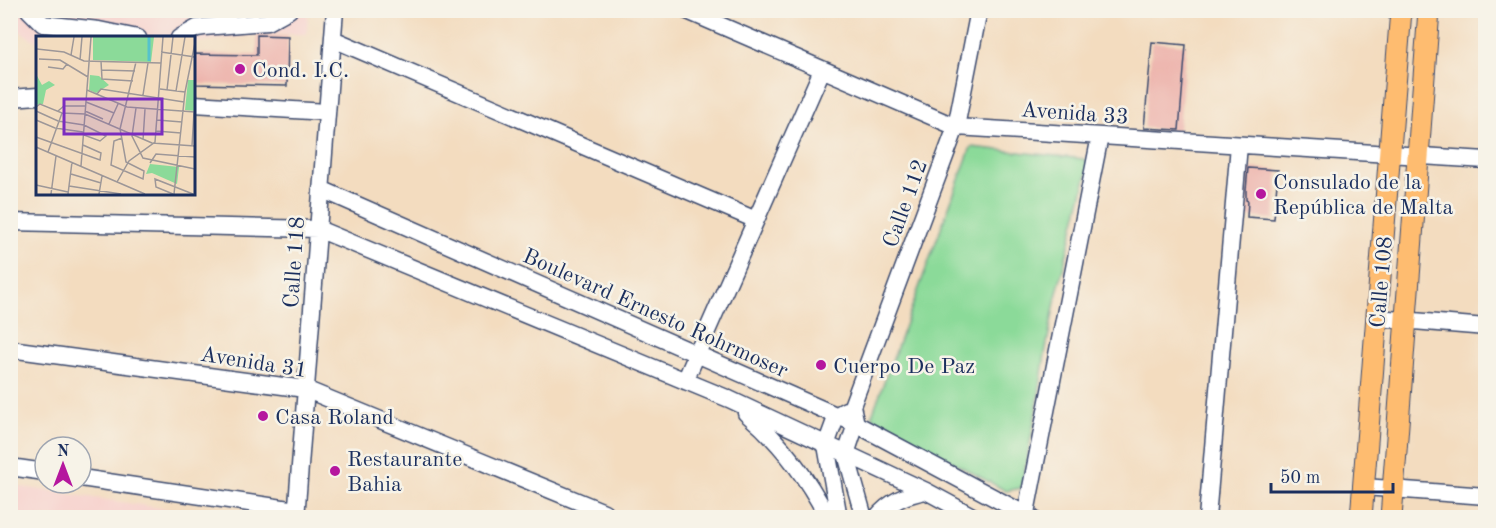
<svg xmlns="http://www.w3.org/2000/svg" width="1496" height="528" viewBox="0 0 1496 528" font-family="'Old Standard TT',serif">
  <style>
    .built { fill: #f7d0cc }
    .green { fill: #8bda99; stroke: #53847c; stroke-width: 1.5 }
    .building { fill: #edb2ab }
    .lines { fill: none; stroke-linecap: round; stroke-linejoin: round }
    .minor-casing { stroke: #3b496d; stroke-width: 19 }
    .major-casing { stroke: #3b496d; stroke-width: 23 }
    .minor { stroke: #fff; stroke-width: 16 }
    .major { stroke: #febc70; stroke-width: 21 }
    .poi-dot { fill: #b5179e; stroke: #f7f3e8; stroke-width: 2 }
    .labels { text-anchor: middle; stroke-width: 5; stroke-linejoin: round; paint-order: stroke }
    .poi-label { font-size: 22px; fill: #1b2f5e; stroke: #f7f3e8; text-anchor: start }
    .street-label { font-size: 22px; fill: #1b2f5e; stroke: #f7f3e8 }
    .inset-river { fill: none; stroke: #55c3cc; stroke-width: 3 }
    .inset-road { fill: none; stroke: #9d9798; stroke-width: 1.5 }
    .view { fill: #7b2cbf; fill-opacity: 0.15; stroke: #7b2cbf; stroke-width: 3 }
    .inset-edge { fill: none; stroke: #1b2f5e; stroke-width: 3 }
  </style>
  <rect width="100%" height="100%" fill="#f7f3e8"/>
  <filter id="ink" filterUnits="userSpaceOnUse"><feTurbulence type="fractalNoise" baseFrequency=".0167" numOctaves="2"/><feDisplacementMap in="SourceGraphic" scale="12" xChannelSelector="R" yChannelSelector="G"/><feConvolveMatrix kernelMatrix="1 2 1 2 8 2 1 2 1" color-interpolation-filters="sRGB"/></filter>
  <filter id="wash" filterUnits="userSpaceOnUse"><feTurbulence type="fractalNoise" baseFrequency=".008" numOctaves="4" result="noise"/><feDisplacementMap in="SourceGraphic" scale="24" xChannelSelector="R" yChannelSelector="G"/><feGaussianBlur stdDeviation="1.35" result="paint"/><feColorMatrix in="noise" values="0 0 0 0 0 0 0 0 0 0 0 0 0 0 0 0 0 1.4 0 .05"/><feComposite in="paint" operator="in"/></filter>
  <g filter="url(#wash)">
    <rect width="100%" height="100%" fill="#f3dcbf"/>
    <!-- built -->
    <path class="built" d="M15 11H308L307 34 257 35 198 42 194 45V38H38L37 42 16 29Z
      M16 486 220 517H11V500Z"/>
    <!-- green -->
    <path class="green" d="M971 147 1084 159 1089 166 1056 297 1045 354 1036 412 1021 488 1006 491 878 422 872 415Z"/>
    <g id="blocks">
      <!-- building -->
      <path class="building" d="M257 35 288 36 287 86 194 84V54L257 55Z
        M1152 42 1186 45 1179 130 1144 128Z
        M1248 168 1278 170 1274 219 1247 217 1248 201 1246 200V190Z"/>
    </g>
  </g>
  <g filter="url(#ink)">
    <use href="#blocks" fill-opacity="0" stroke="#3b496d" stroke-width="1.5"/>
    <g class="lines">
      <!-- minor casing -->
      <g class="minor-casing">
        <path id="minor" d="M29 10 43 24 99 30 138 38
          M685 10 956 127 1486 160
          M179 38 197 28 204 27 267 22 289 10
          M333 39 756 220
          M10 98 38 96
          M194 104 327 112
          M321 189 856 424 1032 518
          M10 222 318 229 729 399 926 491 976 518
          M1377 318 1486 327
          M10 349 305 389 604 512 610 518
          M685 381 822 70
          M746 413C781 442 807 477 828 518
          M846 454 856 424 852 406 956 127 979 10
          M846 454 864 518
          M10 467 45 472
          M81 478 296 510
          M1364 487 1486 496
          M296 518 335 10
          M839 518 826 445 837 415 846 410
          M876 518C890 501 905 495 926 491
          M1025 518 1100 136
          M1207 518 1239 145"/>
      </g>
      <!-- major casing -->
      <g class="major-casing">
        <path id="major" d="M1361 518 1401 10
          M1391 518 1429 10"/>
      </g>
      <!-- minor -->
      <use href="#minor" class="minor"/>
      <!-- major -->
      <use href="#major" class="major"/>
    </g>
  </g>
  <!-- markers -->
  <g class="poi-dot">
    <circle cx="240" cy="69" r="6"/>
    <circle cx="1261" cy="194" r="6"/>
    <circle cx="821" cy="365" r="6"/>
    <circle cx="263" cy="416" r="6"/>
    <circle cx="335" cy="471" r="6"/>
  </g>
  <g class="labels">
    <!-- poi labels -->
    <g class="poi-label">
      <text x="252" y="77">Cond. I.C.</text>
      <text x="1273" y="189">Consulado de la<tspan x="1273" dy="25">República de Malta</tspan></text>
      <text x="833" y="373">Cuerpo De Paz</text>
      <text x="275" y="424">Casa Roland</text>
      <text x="347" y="466">Restaurante<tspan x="347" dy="25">Bahia</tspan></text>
    </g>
    <!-- street labels -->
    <g class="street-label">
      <text transform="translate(1075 112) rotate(4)" y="8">Avenida 33</text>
      <text transform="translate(904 203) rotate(-70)" y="8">Calle 112</text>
      <text transform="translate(293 262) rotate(-86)" y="8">Calle 118</text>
      <text transform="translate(1380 282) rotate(-85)" y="8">Calle 108</text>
      <text transform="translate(656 312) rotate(24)" y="8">Boulevard Ernesto Rohrmoser</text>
      <text transform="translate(254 361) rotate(9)" y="8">Avenida 31</text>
    </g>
  </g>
  <!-- overview -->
  <g transform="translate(36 36)">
    <rect width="159" height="159" fill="#f3dcbf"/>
    <path d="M57 1H118L115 26 57 24ZM0 38 6 49 13 45 19 49 10 54 7 68 0 69ZM54 39 63 40 73 49 60 57 53 54ZM152 44H159V75L149 74ZM114 128 143 131 141 148 116 137 110 138Z" fill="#8bda99"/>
    <path class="inset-river" d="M113 25V1"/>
    <path class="inset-road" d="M1 13 28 16 48 25 125 27M125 16 159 21M35 19 38 1M3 23 24 24 52 41M44 24 46 1M65 25 66 43 97 45M12 31 27 33 31 28M65 34 99 35M124 53 149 56M51 54 91 71 159 76M131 54 137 1M140 55 149 1M61 58 65 53 148 66M107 59 112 27M50 66 78 77M0 71 4 68 26 77 49 78 116 107M100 72 96 100 107 122 159 133M0 75 22 85 48 89 70 100 64 105 48 99M22 75 28 70H50M49 75 67 83M0 84 19 92 47 96M121 84 146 86M73 88 82 68M84 93 85 98 90 126 108 135 107 143 75 129 78 105 86 102M84 93 100 26M120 95 145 97M0 101 64 124 65 117 47 109M107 104 109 73M116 107 159 110M156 110 158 76M0 111 109 158M12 116 26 77M114 127 120 118 159 121M45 130 55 1M35 138 65 147M81 146 93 125 119 106 127 1M0 149 32 156M33 150 85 158M15 158 20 120M32 158 36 126M63 158 66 140M137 158 120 151 119 143 157 158M138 158 149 56 159 7"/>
    <path class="view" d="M28 63H126V98H28Z"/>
    <rect width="159" height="159" class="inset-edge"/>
  </g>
  <!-- margin -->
  <rect width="1496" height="528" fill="none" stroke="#f7f3e8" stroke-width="36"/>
  <!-- north arrow -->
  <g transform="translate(63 465)"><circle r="28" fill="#f7f3e8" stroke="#9fa5b1" stroke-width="1.5"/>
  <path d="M0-4.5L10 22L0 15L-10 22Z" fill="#b5179e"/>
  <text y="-9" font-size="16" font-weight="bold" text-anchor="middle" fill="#1b2f5e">N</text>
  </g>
  <!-- scale -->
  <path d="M1271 483v9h122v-9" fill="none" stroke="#1b2f5e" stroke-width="3"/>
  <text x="1280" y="483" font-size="18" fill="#1b2f5e" stroke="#f7f3e8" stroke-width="4.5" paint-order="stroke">50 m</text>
</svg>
